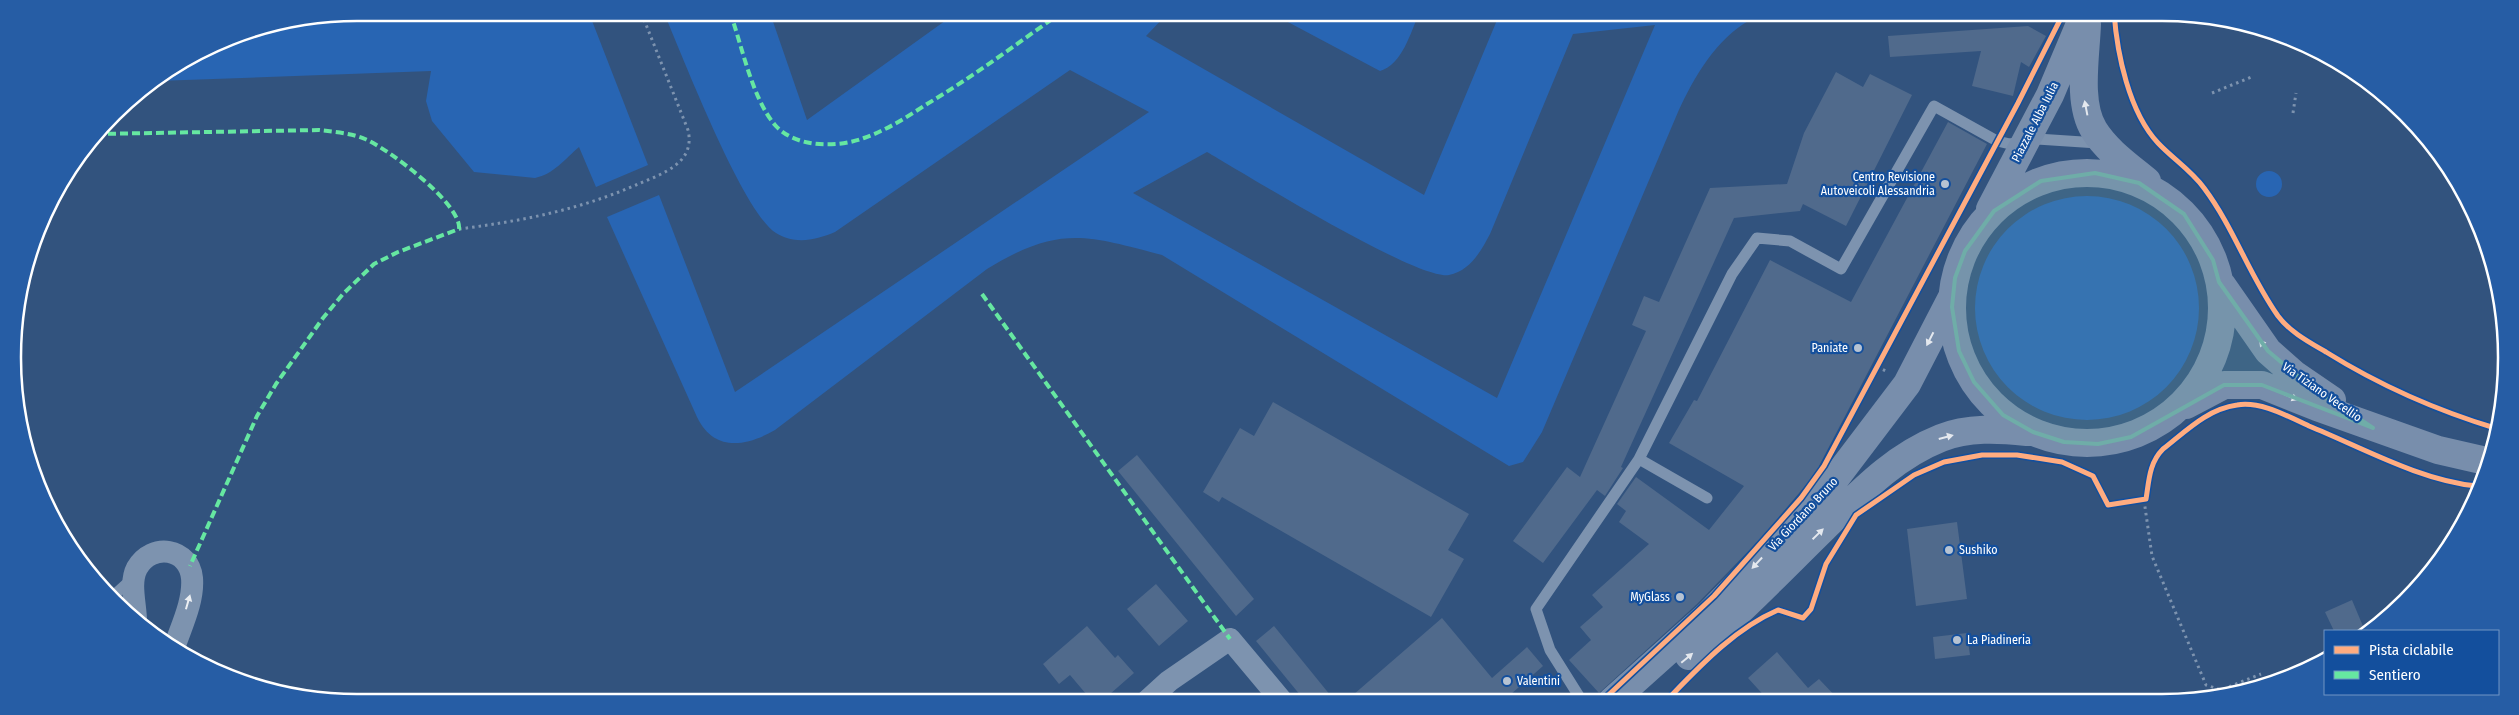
<svg xmlns="http://www.w3.org/2000/svg" width="2519" height="715" viewBox="0 0 2519 715" font-family="'Fira Sans Condensed',sans-serif">
  <style>
    .green { fill: #2865b3; fill-rule: evenodd }
    .building { fill: #506a8c }
    .lines { fill: none; stroke-linecap: round; stroke-linejoin: round }
    .path { stroke: #7d93af; stroke-width: 3; stroke-dasharray: 2.5 4; stroke-linecap: butt }
    .service { stroke: #7d93af; stroke-width: 11 }
    .minor { stroke: #7d93af; stroke-width: 22 }
    .secondary { stroke: #788eac; stroke-width: 28 }
    .quiet { stroke: #66e7a1; stroke-width: 4; stroke-dasharray: 8 4; stroke-linecap: butt }
    .cycleway-casing { stroke: #134f9d; stroke-width: 8 }
    .cycleway { stroke: #ffac80; stroke-width: 5 }
    .oneway { fill: #e4e8ee }
    .oneway2 { fill: #eceff3 }
    .marked { fill: #6fada8; fill-opacity: 0.2; stroke: #6fada8; stroke-width: 4; stroke-linejoin: round }
    .poi-dot { fill: #b7c3d2; stroke: #134f9d; stroke-width: 2 }
    .labels { text-anchor: middle; stroke-width: 4.5; stroke-linejoin: round; paint-order: stroke }
    .street-label { font-size: 12px; fill: #fff; stroke: #134f9d }
    .poi-label { font-size: 12px; fill: #fff; stroke: #134f9d; text-anchor: end }
    .rim { fill: none; stroke: #fff; stroke-width: 2.5 }
  </style>
  <rect width="100%" height="100%" fill="#32537e"/>
  <!-- green -->
  <path class="green" d="M510 12 589 13 648 165 596 187 579 147C565 159 554 174 535 178L474 172 432 121 426 101 431 71 157 81 226 39 281 22Z
    M664 13H770L807 120 956 13H1168L1146 36 1424 195 1500 13H1772C1765 15 1756 16 1750 20 1716 39 1694 77 1678 112L1542 432 1523 462 1509 466 1162 255C1086 235 1059 225 987 269L775 430C745 447 714 452 697 417L607 217 659 195 735 392 1149 112 1070 70 835 232C816 240 795 245 776 233 743 213 682 55 664 13ZM1655 25 1497 398 1133 193 1207 152C1245 174 1418 281 1449 275 1470 271 1481 251 1490 234L1573 34Z
    M1360 13 1372 17 1382 13H1419C1411 32 1402 65 1380 71L1271 13Z
    M2256 184a13 13 0 1 1 26 0a13 13 0 1 1-26 0Z
    M1975 308a112 112 0 1 1 224 0a112 112 0 1 1-224 0Z"/>
  <!-- building -->
  <path class="building" d="M2028 26 2046 36 2029 67 2021 62 2013 96 1972 86 1981 51 1890 57 1888 36Z
    M1836 72 1863 87 1870 74 1912 95 1846 226 1803 204 1800 211 1734 218 1621 467 1623 468 1605 496 1597 490 1543 563 1513 541 1567 467 1580 477 1646 331 1632 325 1644 296 1659 302 1710 188 1787 184 1804 133Z
    M1948 122 1987 144 1819 466 1821 467 1762 537 1697 604 1599 693 1569 660 1591 640 1580 627 1603 607 1592 595 1649 544 1619 522 1626 511 1617 504 1636 477 1709 530 1744 486 1669 443 1694 400 1697 401 1770 260 1851 302Z
    M1273 402 1469 514 1448 550 1464 559 1431 617 1222 497 1219 502 1203 492 1240 428 1254 436Z
    M1137 455 1254 599 1236 616 1118 471Z
    M1957 522 1967 599 1916 606 1907 529Z
    M1156 584 1188 621 1159 646 1127 609Z
    M2352 600 2365 631H2334L2325 612Z
    M1442 618 1492 678 1527 647 1543 666 1503 701H1346Z
    M1087 626 1115 658 1118 655 1134 673 1102 701H1092L1070 675 1059 684 1043 664Z
    M1274 626 1296 653 1335 701H1305L1256 641Z
    M1967 633 1970 655 1935 659 1933 637Z
    M1777 652 1808 688 1819 679 1839 700H1768L1748 678Z"/>
  <g class="lines">
    <!-- path -->
    <path class="path" d="M850 12H851
      M2212 93 2254 76
      M2293 113 2296 93
      M459 229C522 221 578 210 636 185 661 174 696 164 688 130L641 12
      M1877 367 1888 372
      M2144 500 2152 556 2206 685 2221 690 2261 674"/>
    <!-- service -->
    <path class="service" d="M1707 498 1639 459 1732 274 1757 238 1790 241 1841 269 1934 106 1997 141 2010 144 2037 139 2098 143
      M112 597 133 578
      M1582 701 1550 650 1536 609 1639 459"/>
    <!-- minor -->
    <path class="minor" d="M136 621C136 605 129 583 137 568 152 542 189 548 192 578 194 601 181 627 174 648
      M1147 701 1169 681 1230 639 1282 701"/>
    <!-- secondary -->
    <path class="secondary" d="M2087 24C2086 55 2077 103 2094 130 2107 151 2129 166 2147 181
      M1952 308a135 135 0 1 1 270 0a135 135 0 1 1-270 0Z
      M1990 209 2050 95 2085 12
      M2222 285 2268 351 2294 374 2332 400
      M2186 405 2224 385H2262L2317 407 2438 450 2486 461
      M1689 656C1737 616 1780 571 1824 528 1860 493 1893 457 1941 438 1968 427 1999 429 2027 432
      M1612 701 1708 615 1816 504 1907 384 1951 299"/>
    <!-- quiet -->
    <path class="quiet" d="M730 12C742 46 752 98 775 125 795 148 837 148 864 138 887 130 907 117 927 104 974 76 1018 43 1062 12
      M96 134 319 130C334 132 351 133 365 139 387 148 462 204 459 229L398 252 374 264 343 294 323 318 276 384 257 416 190 566
      M982 294 1230 639"/>
    <!-- cycleway casing -->
    <g class="cycleway-casing">
      <path id="cycleway" d="M2114 12C2117 54 2129 112 2158 143 2173 159 2191 170 2204 188 2234 228 2249 275 2278 316 2290 332 2309 342 2326 352 2379 385 2438 411 2498 429
        M1667 700C1699 667 1734 629 1778 610L1803 618 1811 609 1826 564 1856 515 1914 475 1944 462 1982 455H2017L2062 462 2093 476 2108 505 2146 499C2149 481 2149 463 2163 449 2185 432 2207 409 2237 405 2261 401 2287 416 2309 426 2361 447 2421 481 2477 486
        M1602 701 1714 596 1801 498 1824 466 2018 103 2064 12"/>
    </g>
    <!-- cycleway -->
    <use href="#cycleway" class="cycleway"/>
  </g>
  <!-- one-way arrows -->
  <defs><path id="oneway-solid" d="M-6-.8H1V-3.2L6.5 0L1 3.2V.8H-6Z" transform="scale(1.25)"/></defs>
  <g class="oneway">
    <use href="#oneway-solid" transform="translate(2086 108) rotate(-101)"/>
    <use href="#oneway-solid" transform="translate(1930 339) rotate(117)"/>
    <use href="#oneway-solid" transform="translate(2264 346) rotate(-128)"/>
    <use href="#oneway-solid" transform="translate(2291 397) rotate(22)"/>
    <use href="#oneway-solid" transform="translate(1946 437) rotate(-15)"/>
    <use href="#oneway-solid" transform="translate(1818 534) rotate(-44)"/>
    <use href="#oneway-solid" transform="translate(1757 563) rotate(133)"/>
    <use href="#oneway-solid" transform="translate(1687 658) rotate(-40)"/>
  </g>
  <use class="oneway2" href="#oneway-solid" transform="translate(188 602) rotate(-74)"/>
  <!-- marked area -->
  <path class="marked" d="M2095 173 2139 183 2184 214 2213 260 2219 282 2268 351 2307 384 2373 428 2262 385H2224L2131 437 2098 444 2064 442 2033 432 2003 415 1974 382 1959 351 1952 307 1955 278 1965 251 1994 211 2041 181Z"/>
  <!-- markers -->
  <g class="poi-dot">
    <circle cx="1945" cy="184" r="5"/>
    <circle cx="1858" cy="348" r="5"/>
    <circle cx="1949" cy="550" r="5"/>
    <circle cx="1680" cy="597" r="5"/>
    <circle cx="1957" cy="640" r="5"/>
    <circle cx="1507" cy="681" r="5"/>
  </g>
  <g class="labels">
    <!-- street labels -->
    <g class="street-label">
      <text transform="translate(2035 122) rotate(-63)" y="4">Piazzale Alba Iulia</text>
      <text transform="translate(2322 392) rotate(35)" y="4">Via Tiziano Vecellio</text>
      <text transform="translate(1803 514) rotate(-47)" y="4">Via Giordano Bruno</text>
    </g>
    <!-- poi labels -->
    <g class="poi-label">
      <text x="1935" y="181">Centro Revisione<tspan x="1935" dy="14">Autoveicoli Alessandria</tspan></text>
      <text x="1848" y="352">Paniate</text>
      <text x="1959" y="554" text-anchor="start">Sushiko</text>
      <text x="1670" y="601">MyGlass</text>
      <text x="1967" y="644" text-anchor="start">La Piadineria</text>
      <text x="1517" y="685" text-anchor="start">Valentini</text>
    </g>
  </g>
  <!-- crop -->
  <path d="M0 0H2519V715H0ZM357 21H2162A336 336 0 0 1 2498 357V358A336 336 0 0 1 2162 694H357A336 336 0 0 1 21 358V357A336 336 0 0 1 357 21Z" fill="#265da5" fill-rule="evenodd"/>
  <path class="rim" d="M357 21H2162A336 336 0 0 1 2498 357V358A336 336 0 0 1 2162 694H357A336 336 0 0 1 21 358V357A336 336 0 0 1 357 21Z"/>
  <!-- legend -->
  <rect x="2324" y="630" width="175" height="65" fill="#134f9d" stroke="#7195c4"/>
  <rect x="2334" y="646" width="25" height="8" fill="#ffac80" stroke="#7195c4"/>
  <text x="2369" y="655" font-size="15" fill="#ffffff">Pista ciclabile</text>
  <rect x="2334" y="671" width="25" height="8" fill="#66e7a1" stroke="#7195c4"/>
  <text x="2369" y="680" font-size="15" fill="#ffffff">Sentiero</text>
</svg>
